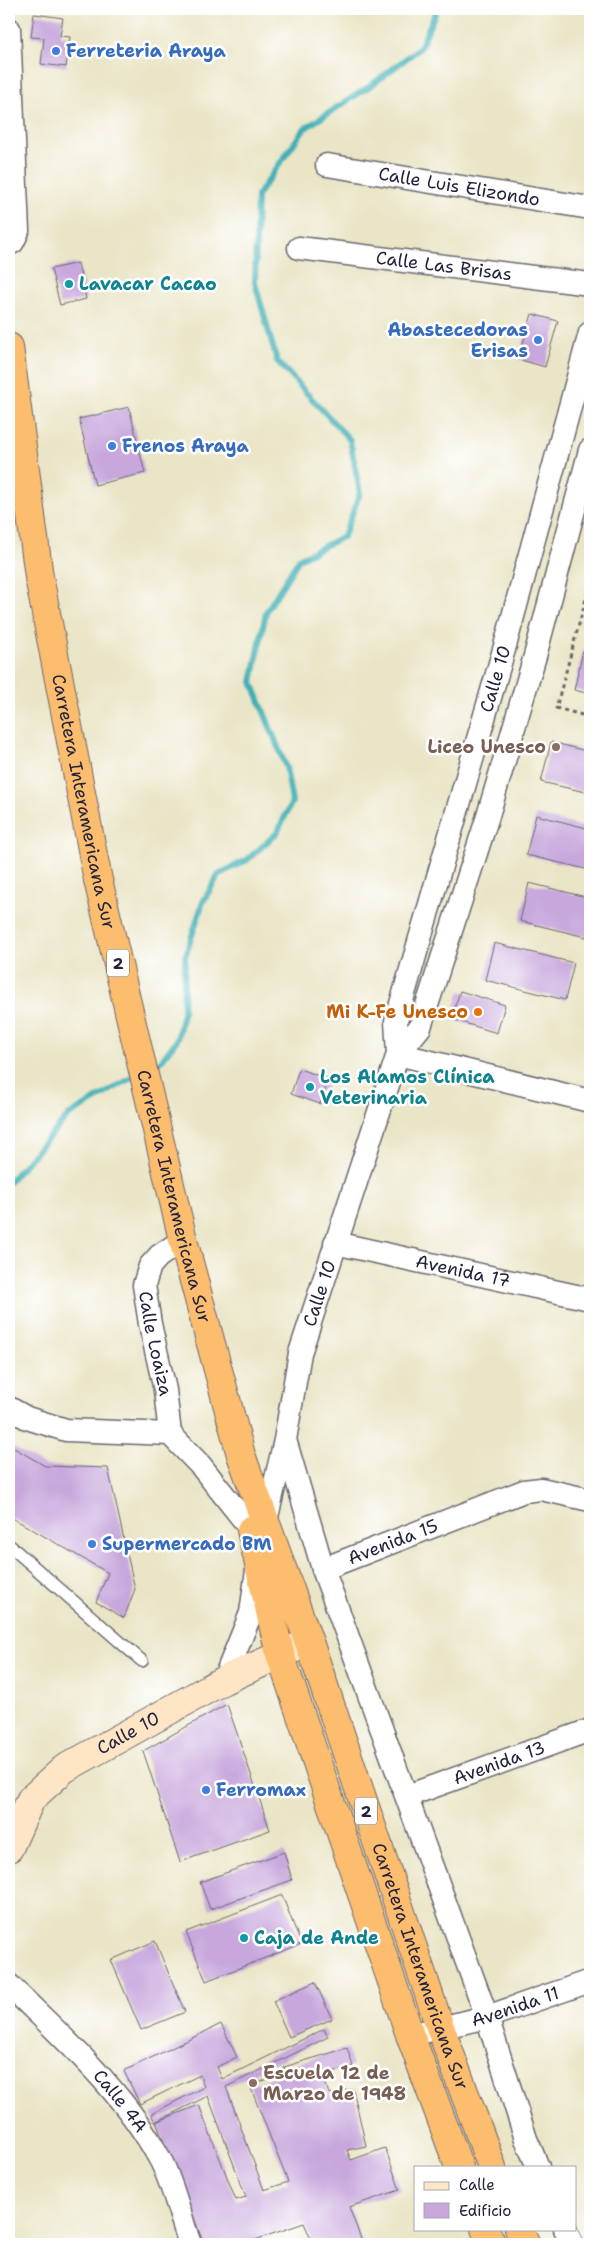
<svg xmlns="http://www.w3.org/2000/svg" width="599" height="2253" viewBox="0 0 599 2253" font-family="'Shantell Sans',sans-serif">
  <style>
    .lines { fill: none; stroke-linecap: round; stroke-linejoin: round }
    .stream { stroke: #3fb0b6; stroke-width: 6 }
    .building { fill: #c8a7dd }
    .lane-casing { stroke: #68666c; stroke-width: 14 }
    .street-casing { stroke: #68666c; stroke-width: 25 }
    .secondary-casing { stroke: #68666c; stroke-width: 30 }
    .highway-casing { stroke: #68666c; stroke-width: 30 }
    .path { stroke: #68666c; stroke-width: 3; stroke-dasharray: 4 4; stroke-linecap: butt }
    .lane { stroke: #fff; stroke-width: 11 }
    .street { stroke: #fff; stroke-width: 22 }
    .secondary { stroke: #fee5c5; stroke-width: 28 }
    .highway { stroke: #fcbd6e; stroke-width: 28 }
    .shop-dot { fill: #3f7fe0; stroke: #fff; stroke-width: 2 }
    .culture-dot { fill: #0f9aa8; stroke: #fff; stroke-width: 2 }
    .education-dot { fill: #8d6e63; stroke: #fff; stroke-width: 2 }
    .food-dot { fill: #e8710a; stroke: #fff; stroke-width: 2 }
    .labels { text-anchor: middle; stroke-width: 5; stroke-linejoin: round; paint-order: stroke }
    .shield { fill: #fff; stroke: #646476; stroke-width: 1 }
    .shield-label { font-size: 16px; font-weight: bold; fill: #22223b }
    .shop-label { font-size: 18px; font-weight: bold; fill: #366cbe; stroke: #fff; text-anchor: start }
    .street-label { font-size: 18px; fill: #22223b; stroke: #fff }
    .culture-label { font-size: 18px; font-weight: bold; fill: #0d838f; stroke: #fff; text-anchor: start }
    .education-label { font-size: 18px; font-weight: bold; fill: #785e54; stroke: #fff; text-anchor: end }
    .food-label { font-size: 18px; font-weight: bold; fill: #c56008; stroke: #fff; text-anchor: end }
  </style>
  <rect width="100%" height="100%" fill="#fff"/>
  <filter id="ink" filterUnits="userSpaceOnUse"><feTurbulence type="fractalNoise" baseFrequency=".02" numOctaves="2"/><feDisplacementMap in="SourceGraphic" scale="10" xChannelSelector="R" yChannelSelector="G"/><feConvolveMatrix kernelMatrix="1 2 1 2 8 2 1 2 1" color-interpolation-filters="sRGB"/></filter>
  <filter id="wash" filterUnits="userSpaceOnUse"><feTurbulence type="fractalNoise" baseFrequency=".0096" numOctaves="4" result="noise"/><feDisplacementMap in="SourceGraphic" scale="20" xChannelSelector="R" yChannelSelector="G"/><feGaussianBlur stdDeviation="1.12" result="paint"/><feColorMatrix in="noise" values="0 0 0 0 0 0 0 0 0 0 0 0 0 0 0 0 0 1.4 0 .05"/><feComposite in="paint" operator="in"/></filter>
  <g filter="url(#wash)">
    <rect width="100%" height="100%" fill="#eae5c6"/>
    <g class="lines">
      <!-- stream -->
      <path class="stream" d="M149 1068 161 1061 177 1040 183 1013 185 957 203 902 219 874 247 860 277 833 292 802 286 767 252 682 266 612 299 559 344 536 360 493 350 440 277 361 255 283 257 196 304 129 370 86 420 48 437 9
        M9 1182 68 1116 136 1075"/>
    </g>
    <g id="blocks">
      <!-- building -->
      <path class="building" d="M34 14 63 18 60 36 70 37 66 67 41 64 44 38 31 37Z
        M78 263 86 299 60 305 51 269Z
        M532 314 558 321 545 367 518 359Z
        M129 407 145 473 95 485 79 419Z
        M583 651 590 653V694L574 690Z
        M551 742 590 752V793L541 782Z
        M536 815 590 829V870L526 855Z
        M529 883 590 898V938L520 921Z
        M494 943 574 963 565 1000 485 980Z
        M460 991 505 1005 497 1033 451 1019Z
        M299 1069 329 1079 320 1104 291 1094Z
        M9 1445 45 1466 108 1468 135 1589 124 1618 96 1602 108 1573 9 1516Z
        M227 1704 270 1830 180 1862 143 1751Z
        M284 1852 292 1880 210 1909 200 1882Z
        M282 1895 301 1944 206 1981 186 1932Z
        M155 1941 185 2012 141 2030 111 1960Z
        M315 1982 332 2019 289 2037 273 2001Z
        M221 2024 237 2057 217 2067 222 2079 324 2029 328 2037 226 2087 264 2190 288 2182 250 2086 286 2072 284 2067 347 2048 353 2066 323 2075 329 2094 353 2089 366 2146 347 2150 351 2160 385 2148 400 2190 349 2207 363 2244H313L304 2223 252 2241 253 2244H204L156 2122 199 2105 236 2200 246 2197 208 2096 155 2122 151 2114 204 2087 200 2075 140 2104 124 2071Z"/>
    </g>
  </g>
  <g filter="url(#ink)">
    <use href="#blocks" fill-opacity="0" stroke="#68666c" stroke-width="1"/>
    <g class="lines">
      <!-- lane casing -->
      <g class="lane-casing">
        <path id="lane" d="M9 1545 142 1661"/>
      </g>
      <!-- street casing -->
      <g class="street-casing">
        <g id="street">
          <path d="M9 29 18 231 13 242 9 244"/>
          <path id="s1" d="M327 165 590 208"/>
          <path id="s2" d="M299 248 590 284"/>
          <path d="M398 1054 420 1027 487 819 535 656 590 450"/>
          <path d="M398 1054 590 1101"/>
          <path id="s3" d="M183 1240 159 1256 150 1266 144 1285 150 1324 165 1390 170 1434 201 1466 251 1529 266 1521 285 1440 300 1353 398 1054 396 1021 505 646 590 333"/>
          <path id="s4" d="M335 1243 590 1299"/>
          <path d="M9 1408 27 1418 66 1430 170 1434"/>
          <path d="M286 1443 323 1569 487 2017 526 2139 538 2167"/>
          <path id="s5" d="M323 1569 524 1491 541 1489 590 1500"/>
          <path d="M224 1680 251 1613 257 1570"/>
          <path id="s6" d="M407 1796 590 1730"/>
          <path id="s7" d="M9 1985C65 2040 124 2091 161 2161 173 2184 181 2219 190 2244"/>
          <path id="s8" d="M410 2035 487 2017 590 1981"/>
          <path d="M565 2229 572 2244"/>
        </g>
      </g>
      <!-- secondary casing -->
      <g class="secondary-casing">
        <g id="secondary">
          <path id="s9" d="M9 1848 31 1799 64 1769 224 1680 309 1642"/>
        </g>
      </g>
      <!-- highway casing -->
      <g class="highway-casing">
        <g id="highway">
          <path id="s10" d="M9 347 39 577 98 880 183 1240 241 1455 309 1642 440 2027 492 2167"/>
          <path d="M251 1530 280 1654 410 2035 459 2167"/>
          <path d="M485 2229 492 2244"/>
          <path d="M519 2229 526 2244"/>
        </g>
      </g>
      <!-- path -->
      <path class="path" d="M590 584 556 708 590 717"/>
      <!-- lane -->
      <use href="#lane" class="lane"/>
      <!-- street -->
      <use href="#street" class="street"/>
      <!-- secondary -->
      <use href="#secondary" class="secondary"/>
      <!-- highway -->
      <use href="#highway" class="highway"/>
    </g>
  </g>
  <!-- markers -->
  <g class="shop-dot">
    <circle cx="56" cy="51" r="5"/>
    <circle cx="538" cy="340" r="5"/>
    <circle cx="112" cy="446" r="5"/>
    <circle cx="92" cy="1544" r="5"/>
    <circle cx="206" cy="1790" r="5"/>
  </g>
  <g class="culture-dot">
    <circle cx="69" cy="284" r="5"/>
    <circle cx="310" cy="1087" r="5"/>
    <circle cx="244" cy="1938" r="5"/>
  </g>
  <g class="education-dot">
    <circle cx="556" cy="747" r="5"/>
    <circle cx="253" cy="2083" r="5"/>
  </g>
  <circle class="food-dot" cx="478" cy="1012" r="5"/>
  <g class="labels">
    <!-- shield labels -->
    <g class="shield">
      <rect x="107" y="949.5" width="22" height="27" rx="4"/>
      <rect x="355" y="1797.5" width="22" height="27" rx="4"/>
    </g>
    <g class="shield-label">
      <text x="118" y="969">2</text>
      <text x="366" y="1817">2</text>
    </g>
    <!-- shop labels -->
    <g class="shop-label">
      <text x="66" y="57">Ferreteria Araya</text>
      <text x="528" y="336" text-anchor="end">Abastecedoras<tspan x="528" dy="21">Erisas</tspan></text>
      <text x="122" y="452">Frenos Araya</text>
      <text x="102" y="1550">Supermercado BM</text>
      <text x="216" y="1796">Ferromax</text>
    </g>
    <!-- street labels -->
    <g class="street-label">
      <text dy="6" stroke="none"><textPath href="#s1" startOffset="134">Calle Luis Elizondo</textPath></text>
      <text dy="6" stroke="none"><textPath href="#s2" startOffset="146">Calle Las Brisas</textPath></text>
      <text dy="6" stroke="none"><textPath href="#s3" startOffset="1231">Calle 10</textPath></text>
      <text dy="6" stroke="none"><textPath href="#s10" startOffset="461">Carretera Interamericana Sur</textPath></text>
      <text dy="6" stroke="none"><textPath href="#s10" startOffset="866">Carretera Interamericana Sur</textPath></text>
      <text dy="6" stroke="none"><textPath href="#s4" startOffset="131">Avenida 17</textPath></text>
      <text dy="6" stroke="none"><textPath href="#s3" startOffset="590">Calle 10</textPath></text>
      <text dy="6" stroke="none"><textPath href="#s3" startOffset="122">Calle Loaiza</textPath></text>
      <text dy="6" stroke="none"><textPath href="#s5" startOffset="75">Avenida 15</textPath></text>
      <text dy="6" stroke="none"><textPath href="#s9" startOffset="172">Calle 10</textPath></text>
      <text dy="6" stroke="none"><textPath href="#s6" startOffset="98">Avenida 13</textPath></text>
      <text dy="6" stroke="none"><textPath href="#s10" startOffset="1675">Carretera Interamericana Sur</textPath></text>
      <text dy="6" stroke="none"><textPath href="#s8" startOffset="109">Avenida 11</textPath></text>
      <text dy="6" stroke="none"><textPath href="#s7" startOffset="161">Calle 4A</textPath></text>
    </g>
    <!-- culture labels -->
    <g class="culture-label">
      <text x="79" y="290">Lavacar Cacao</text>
      <text x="320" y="1083">Los Alamos Clínica<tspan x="320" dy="21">Veterinaria</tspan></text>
      <text x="254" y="1944">Caja de Ande</text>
    </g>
    <!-- education labels -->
    <g class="education-label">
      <text x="546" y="753">Liceo Unesco</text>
      <text x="263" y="2079" text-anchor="start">Escuela 12 de<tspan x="263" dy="21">Marzo de 1948</tspan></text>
    </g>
    <!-- food labels -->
    <g class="food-label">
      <text x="468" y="1018">Mi K-Fe Unesco</text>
    </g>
  </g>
  <!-- margin -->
  <rect width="599" height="2253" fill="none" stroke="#fff" stroke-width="30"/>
  <!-- legend -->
  <rect x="414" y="2166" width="162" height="65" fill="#ffffff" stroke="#a7a7b1"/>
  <rect x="424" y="2182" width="25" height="8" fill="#fee5c5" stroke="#a7a7b1"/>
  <text x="459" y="2190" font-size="15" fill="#22223b">Calle</text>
  <rect x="424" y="2203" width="25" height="15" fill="#c8a7dd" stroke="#a7a7b1"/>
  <text x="459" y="2216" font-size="15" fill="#22223b">Edificio</text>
</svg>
